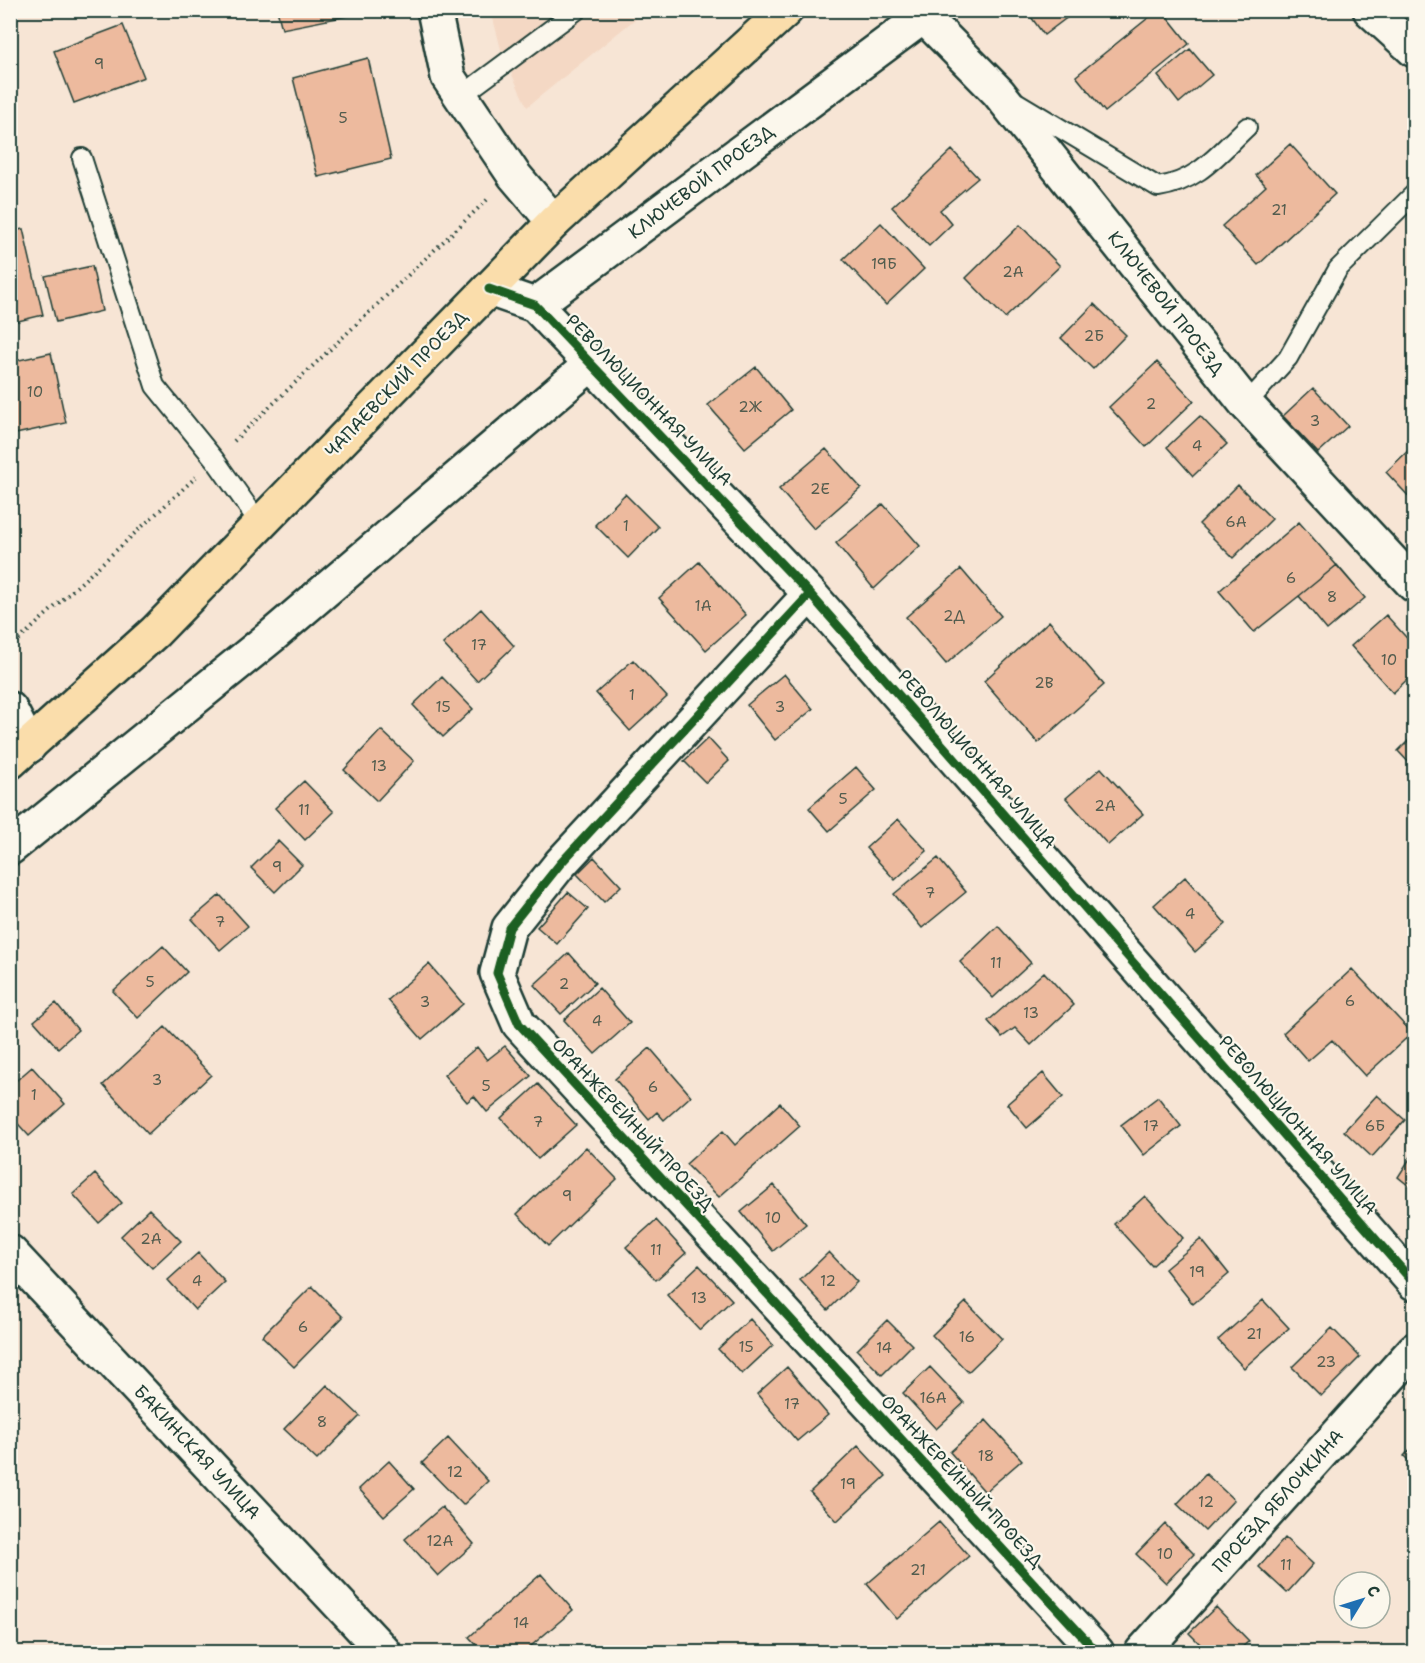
<svg xmlns="http://www.w3.org/2000/svg" width="1425" height="1663" viewBox="0 0 1425 1663" font-family="'Shantell Sans',sans-serif">
  <style>
    .built { fill: #f4d8c4 }
    .building { fill: #edba9e; stroke: #1f3d34; stroke-width: 1.5 }
    .lines { fill: none; stroke-linecap: round; stroke-linejoin: round }
    .lane-casing { stroke: #1f3d34; stroke-width: 22 }
    .street-casing { stroke: #1f3d34; stroke-width: 38 }
    .primary-casing { stroke: #1f3d34; stroke-width: 38 }
    .path { stroke: #1f3d34; stroke-width: 4; stroke-dasharray: 1.5 4.5; stroke-linecap: butt }
    .lane { stroke: #fbf7ec; stroke-width: 18 }
    .street { stroke: #fbf7ec; stroke-width: 33 }
    .primary { stroke: #faddab; stroke-width: 33 }
    .cycleway-casing { stroke: #fbf7ec; stroke-width: 13 }
    .cycleway { stroke: #1b5e20; stroke-width: 9 }
    .labels { text-anchor: middle; stroke-width: 4.5; stroke-linejoin: round; paint-order: stroke }
    .number-label { font-size: 15px; fill: #525c4e }
    .street-label { font-size: 18px; fill: #1f3d34; stroke: #fbf7ec }
  </style>
  <rect width="100%" height="100%" fill="#f7e5d5"/>
  <filter id="ink" filterUnits="userSpaceOnUse"><feTurbulence type="fractalNoise" baseFrequency=".0167" numOctaves="2"/><feDisplacementMap in="SourceGraphic" scale="12" xChannelSelector="R" yChannelSelector="G"/><feConvolveMatrix kernelMatrix="1 2 1 2 8 2 1 2 1" color-interpolation-filters="sRGB"/></filter>
  <g filter="url(#ink)">
    <!-- built -->
    <path class="built" d="M491 11H645L527 107 502 53Z"/>
    <!-- building -->
    <path class="building" d="M277 10H358V14L282 29Z
      M1026 10H1077L1044 35Z
      M1158 10H1162L1189 44 1105 112 1076 76Z
      M123 25 144 77 74 103 54 51Z
      M1190 49 1212 75 1179 103 1158 76Z
      M368 58 391 159 318 177 293 78Z
      M1290 144 1335 194 1258 265 1222 226 1266 186 1256 175Z
      M952 150 978 178 940 210 952 224 929 246 892 207Z
      M881 223 924 269 886 305 843 259Z
      M1020 225 1060 266 1005 318 966 278Z
      M23 229 43 315 10 323V232Z
      M92 266 102 311 56 322 45 276Z
      M1094 304 1126 335 1093 369 1061 338Z
      M51 353 66 423 11 435 10 362Z
      M1157 362 1194 401 1146 447 1109 407Z
      M756 367 791 410 745 448 708 405Z
      M1313 388 1348 426 1318 453 1283 416Z
      M1200 416 1227 444 1193 476 1167 447Z
      M1414 445V502L1386 472Z
      M826 449 861 488 814 529 779 489Z
      M1238 485 1272 519 1233 558 1199 524Z
      M625 494 658 527 628 558 595 525Z
      M883 504 920 546 874 589 836 543Z
      M1299 522 1365 598 1327 630 1299 596 1254 632 1219 591Z
      M699 562 746 615 706 650 659 598Z
      M1337 565 1365 598 1327 630 1299 596Z
      M961 569 1001 616 946 664 906 617Z
      M481 609 514 646 477 681 443 644Z
      M1386 615 1414 646V673L1393 693 1351 646Z
      M1049 621 1104 685 1038 743 984 681Z
      M633 660 667 697 630 731 596 693Z
      M784 674 813 709 775 740 747 705Z
      M442 677 473 709 443 737 413 705Z
      M381 730 414 761 377 801 344 770Z
      M1414 735V768L1398 751Z
      M708 738 729 761 706 783 684 761Z
      M856 767 876 790 829 831 809 808Z
      M1101 768 1143 814 1108 845 1066 798Z
      M304 781 334 812 305 840 275 808Z
      M898 819 927 851 895 880 866 848Z
      M278 841 302 865 275 892 251 868Z
      M594 857 621 886 604 902 577 874Z
      M938 858 966 892 922 928 894 894Z
      M1185 877 1226 924 1195 952 1154 905Z
      M568 892 588 909 557 944 537 927Z
      M220 895 248 926 220 950 192 919Z
      M998 926 1031 963 993 998 960 962Z
      M163 946 187 972 138 1018 113 991Z
      M569 953 595 983 561 1014 534 985Z
      M429 964 463 1004 422 1039 388 1000Z
      M1352 969 1412 1033 1365 1076 1332 1040 1308 1061 1283 1033Z
      M1044 972 1074 1005 1031 1045 1015 1028 1002 1037 988 1021Z
      M599 988 630 1023 595 1054 564 1020Z
      M56 1003 78 1030 58 1048 34 1021Z
      M165 1027 211 1075 148 1134 103 1085Z
      M505 1046 531 1076 487 1112 474 1096 467 1102 444 1075 477 1047 487 1060Z
      M650 1048 691 1096 664 1120 657 1112 649 1119 615 1079Z
      M32 1067 65 1104 29 1136 10 1115V1086Z
      M1043 1073 1063 1097 1027 1128 1007 1104Z
      M538 1084 576 1125 538 1159 501 1118Z
      M1377 1095 1405 1120 1372 1157 1344 1131Z
      M1158 1097 1181 1126 1144 1155 1121 1125Z
      M780 1103 800 1126 719 1197 686 1164 723 1131 735 1145Z
      M586 1147 617 1179 548 1246 517 1214Z
      M1414 1152V1190L1398 1177Z
      M95 1174 122 1203 99 1223 73 1194Z
      M774 1185 806 1224 773 1251 741 1212Z
      M1145 1196 1183 1238 1152 1266 1114 1224Z
      M149 1209 181 1241 152 1268 121 1236Z
      M656 1220 686 1253 656 1280 626 1247Z
      M1201 1239 1229 1274 1193 1304 1165 1269Z
      M829 1252 857 1282 828 1310 800 1280Z
      M198 1253 225 1282 195 1310 168 1280Z
      M699 1265 732 1300 700 1330 667 1295Z
      M312 1286 343 1317 294 1367 262 1336Z
      M1263 1300 1289 1328 1244 1368 1218 1340Z
      M966 1302 1002 1339 968 1372 932 1335Z
      M750 1319 773 1345 742 1374 718 1349Z
      M887 1320 912 1345 882 1375 857 1350Z
      M1332 1328 1360 1357 1321 1396 1292 1367Z
      M787 1367 828 1415 797 1441 757 1394Z
      M930 1367 964 1403 936 1429 903 1393Z
      M327 1385 360 1416 317 1460 284 1429Z
      M986 1420 1022 1460 985 1492 950 1452Z
      M448 1438 488 1481 463 1505 422 1463Z
      M1414 1445V1466L1404 1456Z
      M858 1446 886 1476 837 1521 810 1492Z
      M389 1461 414 1489 384 1516 359 1489Z
      M1206 1474 1234 1500 1205 1531 1177 1504Z
      M442 1507 474 1544 438 1576 405 1539Z
      M939 1522 969 1556 897 1619 867 1584Z
      M1165 1524 1194 1554 1166 1583 1136 1554Z
      M1285 1538 1313 1564 1287 1593 1259 1567Z
      M541 1574 573 1610 524 1652H483L469 1637Z
      M1216 1607 1249 1641 1237 1652H1208L1189 1633Z"/>
    <g class="lines">
      <!-- lane casing -->
      <g class="lane-casing">
        <path id="lane" d="M461 96 577 10
          M1018 103 1158 187C1199 181 1218 154 1247 127
          M82 158 155 386 215 460 260 524
          M1246 404 1288 358 1338 269 1414 194"/>
      </g>
      <!-- street casing -->
      <g class="street-casing">
        <path id="street" d="M434 10 448 77 514 175 554 222
          M917 10 998 92 1246 404 1414 585
          M1370 10 1414 50
          M489 289 535 305 810 594 1414 1283
          M535 305 932 10
          M810 594 560 864 509 928 497 973 519 1024 1097 1652
          M10 709 29 746
          M10 848 273 635 591 364
          M10 1252 384 1652
          M1142 1652 1414 1350"/>
      </g>
      <!-- primary casing -->
      <g class="primary-casing">
        <path id="primary" d="M10 762 155 632 554 222 786 10"/>
      </g>
      <!-- path -->
      <path class="path" d="M234 441 489 198
        M10 648 196 477"/>
      <!-- lane -->
      <use href="#lane" class="lane"/>
      <!-- street -->
      <use href="#street" class="street"/>
      <!-- primary -->
      <use href="#primary" class="primary"/>
      <!-- cycleway casing -->
      <g class="cycleway-casing">
        <path id="cycleway" d="M489 289 535 305 810 594 1414 1283
          M810 594 560 864 509 928 497 973 519 1024 1097 1652"/>
      </g>
      <!-- cycleway -->
      <use href="#cycleway" class="cycleway"/>
    </g>
  </g>
  <g class="labels">
    <!-- number labels -->
    <g class="number-label">
      <text x="99" y="69">9</text>
      <text x="343" y="123">5</text>
      <text x="1279" y="215">21</text>
      <text x="884" y="269">19Б</text>
      <text x="1013" y="277">2А</text>
      <text x="1094" y="341">2Б</text>
      <text x="35" y="397">10</text>
      <text x="1151" y="409">2</text>
      <text x="750" y="412">2Ж</text>
      <text x="1315" y="426">3</text>
      <text x="1197" y="451">4</text>
      <text x="820" y="494">2Е</text>
      <text x="1236" y="527">6А</text>
      <text x="626" y="531">1</text>
      <text x="1291" y="583">6</text>
      <text x="1332" y="602">8</text>
      <text x="703" y="611">1А</text>
      <text x="954" y="621">2Д</text>
      <text x="479" y="650">17</text>
      <text x="1389" y="665">10</text>
      <text x="1044" y="688">2В</text>
      <text x="632" y="700">1</text>
      <text x="443" y="712">15</text>
      <text x="780" y="712">3</text>
      <text x="379" y="771">13</text>
      <text x="843" y="804">5</text>
      <text x="1105" y="811">2А</text>
      <text x="304" y="815">11</text>
      <text x="277" y="872">9</text>
      <text x="930" y="898">7</text>
      <text x="1190" y="919">4</text>
      <text x="220" y="927">7</text>
      <text x="996" y="968">11</text>
      <text x="150" y="987">5</text>
      <text x="564" y="989">2</text>
      <text x="1350" y="1006">6</text>
      <text x="425" y="1007">3</text>
      <text x="1031" y="1018">13</text>
      <text x="597" y="1026">4</text>
      <text x="157" y="1085">3</text>
      <text x="486" y="1091">5</text>
      <text x="653" y="1092">6</text>
      <text x="34" y="1100">1</text>
      <text x="538" y="1127">7</text>
      <text x="1151" y="1131">17</text>
      <text x="1375" y="1131">6Б</text>
      <text x="567" y="1201">9</text>
      <text x="773" y="1223">10</text>
      <text x="151" y="1244">2А</text>
      <text x="656" y="1255">11</text>
      <text x="1197" y="1277">19</text>
      <text x="197" y="1286">4</text>
      <text x="828" y="1286">12</text>
      <text x="699" y="1303">13</text>
      <text x="303" y="1332">6</text>
      <text x="1254" y="1339">21</text>
      <text x="967" y="1342">16</text>
      <text x="746" y="1352">15</text>
      <text x="884" y="1353">14</text>
      <text x="1326" y="1367">23</text>
      <text x="933" y="1403">16А</text>
      <text x="792" y="1409">17</text>
      <text x="322" y="1427">8</text>
      <text x="986" y="1461">18</text>
      <text x="455" y="1477">12</text>
      <text x="848" y="1489">19</text>
      <text x="1206" y="1507">12</text>
      <text x="440" y="1546">12А</text>
      <text x="1165" y="1559">10</text>
      <text x="1286" y="1570">11</text>
      <text x="918" y="1575">21</text>
      <text x="521" y="1628">14</text>
    </g>
    <!-- street labels -->
    <g class="street-label">
      <text transform="translate(701 182) rotate(-37)" y="6">КЛЮЧЕВОЙ ПРОЕЗД</text>
      <text transform="translate(1166 303) rotate(52)" y="6">КЛЮЧЕВОЙ ПРОЕЗД</text>
      <text transform="translate(396 384) rotate(-46)" y="6">ЧАПАЕВСКИЙ ПРОЕЗД</text>
      <text transform="translate(649 400) rotate(46)" y="6">РЕВОЛЮЦИОННАЯ УЛИЦА</text>
      <text transform="translate(977 759) rotate(49)" y="6">РЕВОЛЮЦИОННАЯ УЛИЦА</text>
      <text transform="translate(633 1124) rotate(47)" y="6">ОРАНЖЕРЕЙНЫЙ ПРОЕЗД</text>
      <text transform="translate(1298 1125) rotate(49)" y="6">РЕВОЛЮЦИОННАЯ УЛИЦА</text>
      <text transform="translate(197 1452) rotate(47)" y="6">БАКИНСКАЯ УЛИЦА</text>
      <text transform="translate(962 1481) rotate(47)" y="6">ОРАНЖЕРЕЙНЫЙ ПРОЕЗД</text>
      <text transform="translate(1278 1501) rotate(-48)" y="6">ПРОЕЗД ЯБЛОЧКИНА</text>
    </g>
  </g>
  <!-- margin -->
  <rect width="1425" height="1663" fill="none" stroke="#fbf7ec" stroke-width="36"/>
  <rect x="18" y="18" width="1389" height="1627" fill="none" stroke="#1f3d34" stroke-width="2" filter="url(#ink)"/>
  <!-- north arrow -->
  <g transform="translate(1362 1600) rotate(52)"><circle r="28" fill="#fbf7ec" stroke="#a3ada2" stroke-width="1.5"/>
  <path d="M0-4.5L10 22L0 15L-10 22Z" fill="#1f6fb2"/>
  <text y="-9" font-size="16" font-weight="bold" text-anchor="middle" fill="#1f3d34">С</text>
  </g>
</svg>
